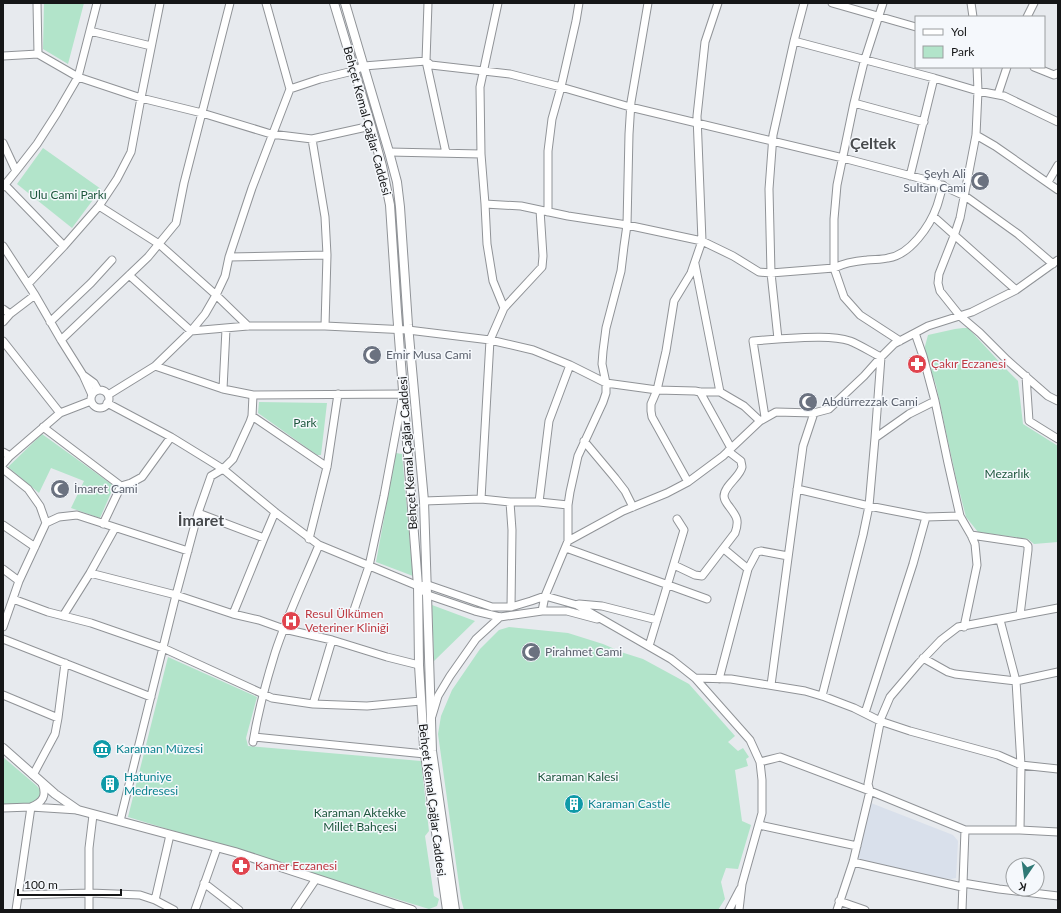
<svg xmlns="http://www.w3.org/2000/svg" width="1061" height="913" viewBox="0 0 1061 913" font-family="Lato,sans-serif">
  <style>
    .built { fill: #d9e0eb }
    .green { fill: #b2e4ca }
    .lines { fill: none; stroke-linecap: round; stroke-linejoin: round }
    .minor-casing { stroke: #909397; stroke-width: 9 }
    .major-casing { stroke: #909397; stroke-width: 10 }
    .minor { stroke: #fff; stroke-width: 7 }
    .major { stroke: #fff; stroke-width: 8 }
    .labels { text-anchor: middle; stroke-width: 3; stroke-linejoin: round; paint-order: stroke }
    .street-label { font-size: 12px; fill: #151617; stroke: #f5f8fc }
    .worship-label { font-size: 12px; fill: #5b616d; stroke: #f5f8fc; text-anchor: start }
    .park-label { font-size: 12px; fill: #1d563d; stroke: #f5f8fc }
    .health-label { font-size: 12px; fill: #be3a42; stroke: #f5f8fc; text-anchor: start }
    .culture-label { font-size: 12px; fill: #0d838f; stroke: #f5f8fc; text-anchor: start }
    .district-label { font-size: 16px; font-weight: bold; fill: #474a4d; stroke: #f5f8fc }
  </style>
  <rect width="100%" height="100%" fill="#e7eaee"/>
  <!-- built -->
  <path class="built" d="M871 803 953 835 958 841 956 878 951 879 921 876 858 859Z"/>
  <!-- green -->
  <path class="green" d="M44 3H84L68 64 43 49Z
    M43 148 101 189 72 228 17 184Z
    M963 328H968L1007 370 1018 381 1023 424 1058 446V542L1034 544 1028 539 978 532 966 517 956 478 936 385 924 350 928 335 955 329Z
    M259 402 327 403 321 455H317L258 413Z
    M42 434 114 486 100 518 71 508 84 481 51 468 39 493 8 467Z
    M396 453 402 454 413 576 376 562Z
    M432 605 475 621 434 661Z
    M509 627 568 633 603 644 624 653 643 659 689 684 735 736 728 742 738 751 743 748 749 757 746 759 748 766 735 770 742 821 751 825 738 869 726 868 721 882 725 899 718 910H464L461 899 438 734 441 716 452 690 480 649 499 630Z
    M168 657 257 697 246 738 248 746 421 761 429 831 425 836 434 896 439 899 437 906 429 909 128 817Z
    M3 757 37 786 40 790V798L34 804 3 806Z"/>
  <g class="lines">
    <!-- minor casing -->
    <g class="minor-casing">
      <path id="minor" d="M37 3 38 54 78 77 141 98 202 113 271 134 312 139 371 126
        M266 3 290 89
        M428 3 426 61 446 153
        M832 3 916 27
        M883 3 864 62 854 103 837 185 834 219V268L844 297 860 315 900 341
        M971 3 973 17
        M1027 17 1034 3
        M90 31 151 46
        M794 41 934 78 978 91 1004 96 1058 122
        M3 56 38 54
        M977 67 978 91 976 135 960 218 954 236 939 274 938 283 940 291 960 316 980 333 1007 360 1048 396 1058 401
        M1034 67 1054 75 1058 73
        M998 94 1007 67
        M854 103 924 122
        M976 135 995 146 1058 190
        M312 139 325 217 327 255 325 326
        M3 143 16 171
        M389 152 481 154
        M910 176 934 78
        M1048 182 1058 165
        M5 185 64 246
        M3 187 16 171 37 144 57 113 78 77 97 3
        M485 204 521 206 568 216 627 225 702 241 733 256 759 272 771 273 834 268C844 263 856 261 867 260 874 259 881 260 888 258 910 255 930 226 937 206 939 200 941 192 943 185
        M99 206 159 244 216 295 248 326
        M548 212V151L552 119 561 87 576 21 579 3
        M933 216 1016 290
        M3 246 35 295 61 340 83 375
        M229 257 327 255
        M695 264 720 392
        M129 275 191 331 248 326H325L408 330 490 340 533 350 570 365 606 383 657 390 695 391 700 392H720L744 406 760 421
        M28 284 64 246 99 206 117 179 131 152 141 98 160 3
        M504 308 542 267 543 256 540 210
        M3 309 10 314
        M3 322 10 314 35 295
        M50 322 91 283 112 260
        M915 333 923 356 935 401 948 463 960 516 971 535 975 544 977 565 964 627
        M778 339C798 338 831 335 850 341 860 345 871 352 881 357L875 438
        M61 340 148 257 176 223 184 183 230 3
        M3 341 60 413
        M155 366 223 389 253 395 403 394 384 496 369 566 353 613
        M1026 376 1029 421 1058 439
        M223 389 226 329
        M91 399a9 9 0 1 1 18 0a9 9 0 1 1-18 0Z
        M700 392 731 448
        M92 395 83 375 94 383 98 390
        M108 395 155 366 191 331 205 314 216 295 225 276 229 257 252 188 290 89 320 79 353 71 364 66 426 61 431 65 510 74 561 87 630 107 843 158 934 182 965 196 1018 234 1053 264
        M107 403 171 437 223 469 275 512 319 545 418 586 428 595 475 611 500 617 542 611H567L597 619
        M252 416 327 467
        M765 417 753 341 778 339 771 273 769 189 773 135 794 41 804 3
        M43 427 121 486
        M584 441 615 478 625 491 633 507
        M3 452 10 456
        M3 464 10 456 60 413 91 401
        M3 469 28 489 40 506 46 523
        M688 482 652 417 651 411V404L657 390 666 351 674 301 691 273 702 241 697 116 705 42 718 3
        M797 489 869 506 926 517 960 516
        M481 499 490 340 504 308 493 281 487 244 485 204 481 154 480 87 498 3
        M424 501 481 499 510 502H539L568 505
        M510 502 512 530 511 607
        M539 502 549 421 570 365
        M198 513 264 538
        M103 524 121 486 131 483 142 477 171 437
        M3 525 35 547
        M971 535 1025 543 1028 546V550L1020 615
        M309 539 327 467 338 394
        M568 541V505L570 492 578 456 603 402 606 393V383L602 364 603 351 606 328 621 271 624 246 627 225 629 134 631 102 648 3
        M566 548 707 599
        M674 565 695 575 702 576 735 533C740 519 736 516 728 505 726 502 724 500 724 496 724 486 740 477 742 467 742 466 741 462 741 461L728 451
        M3 569 19 581
        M748 569 757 552 761 551 788 556
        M90 573 176 595 233 614 259 620 284 629 332 640 387 657 419 665
        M418 586 428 585 492 607H511L531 601 545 596 577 605 671 659 695 678 750 740 760 762 762 780V813L742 884 739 910
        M13 599 48 612 91 623 163 648 272 698 313 704 367 706 421 701
        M579 604 602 606 657 620
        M542 611 545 596 568 541 623 511 667 493 688 482 723 456 760 421 776 412 814 413 829 409 864 376 881 357 894 344 928 326 972 312 1016 290 1058 260
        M233 614 264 538 275 512
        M63 616 90 573 115 528
        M3 627 19 581 46 523 59 517 77 515 188 551
        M3 639 151 697
        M649 646 684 530 677 519
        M923 658 948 672 955 674 1016 681 1000 620
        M695 678 731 679 805 691 825 697 854 708 880 721 910 731 998 755 1021 765 1058 769
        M719 679 748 569 724 549
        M771 685 803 446 814 413
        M3 695 58 718
        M822 696 863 535 869 506 875 438 909 414 935 401
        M313 704 332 640
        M865 713 913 564 926 517
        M432 716 438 696 450 676 476 639 500 617
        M254 737 425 754
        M253 742C258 712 266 682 275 653 287 616 304 581 319 545
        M760 762 780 757 870 791 965 830H1020L1058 832
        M33 775 55 734 58 718 65 663
        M3 808 31 807 78 810
        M120 821 176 595 198 513 211 476 223 469 233 459 250 422 252 416 253 395
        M759 825 857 846
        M1020 830 1021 765 1016 681 1058 672
        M853 862 962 887
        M204 883 239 910
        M963 883 999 889 1058 896
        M18 895 90 893 140 895 155 900 174 910
        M155 900 170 835
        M839 901 865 910
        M16 910 31 807C43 802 47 796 42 783
        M89 910V848L93 815
        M195 910 217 848
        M295 910 316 879
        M729 910 740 889
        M837 910 853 862 870 791 868 784 881 718 890 697 919 663 941 640 958 627 1058 608
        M962 910 965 830"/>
    </g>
    <!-- major casing -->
    <g class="major-casing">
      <path id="major" d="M334 3 371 126 382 166 390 205 397 312 418 586 419 665 424 747 447 910
        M345 3 389 152 397 182 400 207 408 325 424 501 432 751 455 910
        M3 748 55 794 78 810 235 852 412 910"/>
    </g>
    <!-- minor -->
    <use href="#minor" class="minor"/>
    <!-- major -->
    <use href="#major" class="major"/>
  </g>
  <!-- icons -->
  <defs>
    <g id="mosque-disc" transform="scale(1)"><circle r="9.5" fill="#6b7280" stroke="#f5f8fc"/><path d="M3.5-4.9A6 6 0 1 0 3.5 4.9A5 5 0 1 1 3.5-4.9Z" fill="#fff"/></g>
    <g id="pharmacy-disc" transform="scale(1)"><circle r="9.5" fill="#e0444e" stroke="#f5f8fc"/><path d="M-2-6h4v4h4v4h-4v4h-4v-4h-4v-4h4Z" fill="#fff"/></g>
    <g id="hospital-disc" transform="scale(1)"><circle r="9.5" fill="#e0444e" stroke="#f5f8fc"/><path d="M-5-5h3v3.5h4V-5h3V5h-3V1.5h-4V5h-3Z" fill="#fff"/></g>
    <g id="museum-disc" transform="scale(1)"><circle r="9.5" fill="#0f9aa8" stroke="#f5f8fc"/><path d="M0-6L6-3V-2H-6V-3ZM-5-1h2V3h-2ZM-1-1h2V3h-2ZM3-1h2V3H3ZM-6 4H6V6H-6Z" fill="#fff"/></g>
    <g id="building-disc" transform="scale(1)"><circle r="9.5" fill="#0f9aa8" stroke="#f5f8fc"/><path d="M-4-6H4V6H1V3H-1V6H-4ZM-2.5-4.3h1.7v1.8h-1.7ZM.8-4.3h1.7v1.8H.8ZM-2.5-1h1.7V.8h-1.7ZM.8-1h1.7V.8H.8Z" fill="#fff"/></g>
  </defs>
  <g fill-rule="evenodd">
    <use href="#mosque-disc" x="980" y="181"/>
    <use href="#mosque-disc" x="372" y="355"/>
    <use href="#pharmacy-disc" x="917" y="364"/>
    <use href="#mosque-disc" x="808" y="402"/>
    <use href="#mosque-disc" x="60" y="489"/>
    <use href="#hospital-disc" x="291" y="621"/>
    <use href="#mosque-disc" x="531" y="652"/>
    <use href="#museum-disc" x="102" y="749"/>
    <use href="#building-disc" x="110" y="784"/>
    <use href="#building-disc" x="574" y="804"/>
    <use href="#pharmacy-disc" x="241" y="866"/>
  </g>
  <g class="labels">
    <!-- street labels -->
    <g class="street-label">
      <text transform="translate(367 121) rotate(75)" y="4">Behçet Kemal Çağlar Caddesi</text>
      <text transform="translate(408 453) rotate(-94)" y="4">Behçet Kemal Çağlar Caddesi</text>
      <text transform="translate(432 800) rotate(83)" y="4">Behçet Kemal Çağlar Caddesi</text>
    </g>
    <!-- worship labels -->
    <g class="worship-label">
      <text x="966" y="178" text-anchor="end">Şeyh Ali<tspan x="966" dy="14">Sultan Cami</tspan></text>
      <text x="386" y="359">Emir Musa Cami</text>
      <text x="822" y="406">Abdürrezzak Cami</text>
      <text x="74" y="493">İmaret Cami</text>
      <text x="545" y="656">Pirahmet Cami</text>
    </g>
    <!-- park labels -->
    <g class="park-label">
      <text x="68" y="199">Ulu Cami Parkı</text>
      <text x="305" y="427">Park</text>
      <text x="1007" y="478">Mezarlık</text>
      <text x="578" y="781">Karaman Kalesi</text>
      <text x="360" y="817">Karaman Aktekke<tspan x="360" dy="14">Millet Bahçesi</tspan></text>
    </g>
    <!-- health labels -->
    <g class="health-label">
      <text x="931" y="368">Çakır Eczanesi</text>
      <text x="305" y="618">Resul Ülkümen<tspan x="305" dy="14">Veteriner Kliniği</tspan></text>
      <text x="255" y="870">Kamer Eczanesi</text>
    </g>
    <!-- culture labels -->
    <g class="culture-label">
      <text x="116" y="753">Karaman Müzesi</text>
      <text x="124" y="781">Hatuniye<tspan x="124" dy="14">Medresesi</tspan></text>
      <text x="588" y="808">Karaman Castle</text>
    </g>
    <!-- district labels -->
    <g class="district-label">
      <text x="873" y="149">Çeltek</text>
      <text x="201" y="526">İmaret</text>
    </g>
  </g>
  <!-- border -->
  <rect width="1061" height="913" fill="none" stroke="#151617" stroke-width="8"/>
  <!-- legend -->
  <rect x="915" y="16" width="130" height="52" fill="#f5f8fc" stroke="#9b9ea0"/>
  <rect x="923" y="29" width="20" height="6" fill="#ffffff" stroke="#9b9ea0"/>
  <text x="951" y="36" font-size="12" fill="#151617">Yol</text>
  <rect x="923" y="46" width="20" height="12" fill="#b2e4ca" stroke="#9b9ea0"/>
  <text x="951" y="56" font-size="12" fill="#151617">Park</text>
  <!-- north arrow -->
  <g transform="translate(1025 877) rotate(193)"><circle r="19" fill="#f5f8fc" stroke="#9b9ea0"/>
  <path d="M0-3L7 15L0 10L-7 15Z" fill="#307976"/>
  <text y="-6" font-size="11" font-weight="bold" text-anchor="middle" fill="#151617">K</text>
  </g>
  <!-- scale -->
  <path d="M18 889v6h103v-6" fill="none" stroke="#151617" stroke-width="2"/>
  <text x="24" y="889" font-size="12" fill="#151617" stroke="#f5f8fc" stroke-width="3" paint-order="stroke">100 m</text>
</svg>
